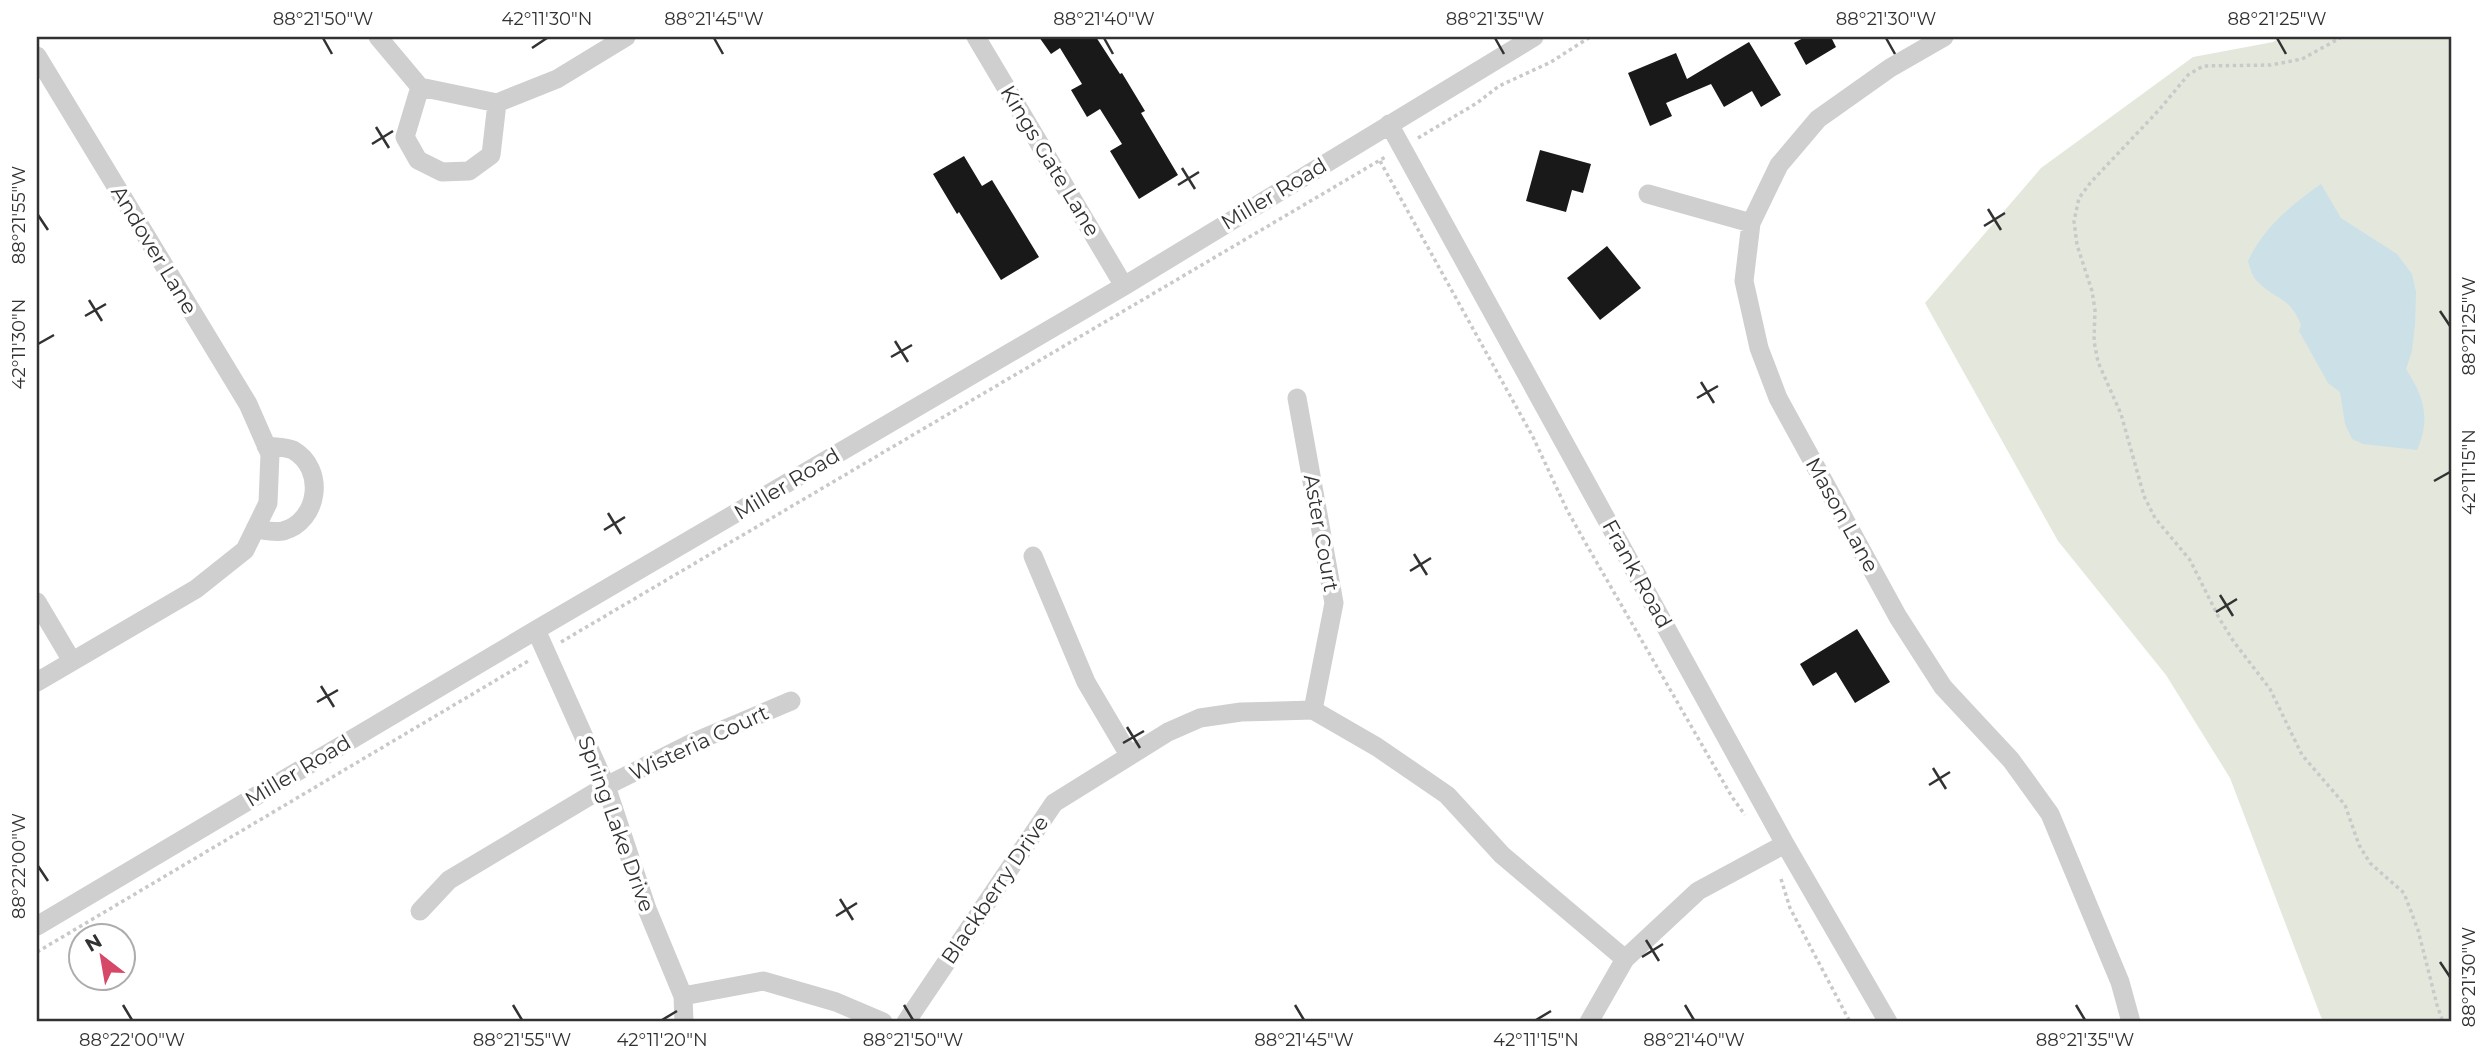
<svg xmlns="http://www.w3.org/2000/svg" width="2488" height="1059" viewBox="0 0 2488 1059" font-family="Montserrat,sans-serif">
  <style>
    .green { fill: #e4e8dc }
    .water { fill: #cbe0e7 }
    .building { fill: #191919 }
    .lines { fill: none; stroke-linecap: round; stroke-linejoin: round }
    .path { stroke: #c9c9c9; stroke-width: 3.5; stroke-dasharray: 3.5 3.5; stroke-linecap: butt }
    .minor { stroke: #cfcfcf; stroke-width: 19 }
    .ticks { fill: none; stroke: #323232; stroke-width: 2.5 }
    .labels { text-anchor: middle; stroke-width: 7; stroke-linejoin: round; paint-order: stroke }
    .street-label { font-size: 21px; fill: #323232; stroke: #fff }
    .neatline { fill: none; stroke: #323232; stroke-width: 2.5 }
    .ticks-label { font-size: 18px; text-anchor: middle; fill: #323232 }
  </style>
  <rect width="100%" height="100%" fill="#fff"/>
  <!-- green -->
  <path class="green" d="M2281 37H2451V1022H2325L2321 1017 2230 778 2166 675 2058 541 1925 303 2041 168 2193 57 2273 42Z"/>
  <!-- water -->
  <path class="water" d="M2321 184 2341 218 2397 254 2412 274 2416 292 2415 325 2412 351 2406 369C2424 397 2431 418 2417 450L2363 444 2352 439 2345 424 2340 392 2328 383 2299 331 2301 325C2289 295 2276 301 2257 281 2252 276 2250 268 2248 261 2263 228 2292 204 2321 184Z"/>
  <!-- building -->
  <path class="building" d="M1039 37H1096L1120 74 1122 73 1145 111 1141 113 1178 175 1139 199 1110 151 1122 144 1100 109 1087 117 1071 90 1082 84 1060 48 1051 54Z
    M1805 37H1831L1836 47 1806 65 1794 43Z
    M1749 42 1781 95 1761 107 1752 91 1724 107 1711 84 1666 103 1672 116 1650 126 1628 73 1676 53 1687 79Z
    M1540 150 1591 164 1583 193 1572 190 1566 212 1526 201Z
    M964 156 982 186 992 180 1039 257 1001 280 959 212 957 214 933 174Z
    M1607 246 1641 288 1600 320 1567 278Z
    M1857 629 1890 682 1855 703 1836 672 1813 686 1800 664Z"/>
  <g class="lines">
    <!-- path -->
    <path class="path" d="M2342 37 2302 59 2271 65 2203 66 2188 75 2159 110 2091 182 2079 198 2074 221 2077 245 2092 291 2095 310 2094 341 2098 362 2121 414 2144 496 2155 518 2190 560 2219 618 2234 642 2270 689 2302 755 2345 805 2359 845 2370 863 2404 893 2418 930 2437 1005 2443 1022
      M1418 138 1477 103 1499 86 1551 62 1590 37
      M1380 161 1533 437 1567 510 1585 542 1732 797 1745 815
      M561 642 1387 156
      M1781 879 1790 908 1850 1022
      M37 952 530 660"/>
    <!-- minor -->
    <path class="minor" d="M378 37 420 87 497 103 557 79 626 37
      M976 37 1124 286
      M1944 37 1890 68 1818 119 1779 165 1751 223 1744 281 1759 348 1778 398 1898 617 1943 687 2011 760 2050 814 2120 982 2131 1022
      M37 56 248 404 270 454 268 503 245 550 196 589 37 682
      M420 87 405 137 418 160 442 172 469 171 491 155 497 103
      M1389 124 1785 844 1888 1022
      M1648 194 1751 223
      M1297 398 1334 603 1313 710
      M255 529C263 530 275 533 283 531 319 521 326 469 293 450 287 447 274 447 266 446
      M1033 556 1086 682 1129 755
      M37 602 72 661
      M536 630 606 786 647 909 683 996 684 1022
      M420 911 449 880 606 786 692 743 791 701
      M37 926 536 630 1124 286 1534 37
      M683 996 763 981 836 1002 883 1022
      M906 1022 1054 803 1168 732 1200 718 1241 712 1313 710 1377 747 1447 795 1502 855 1625 959
      M1589 1022 1625 959 1698 891 1785 844"/>
  </g>
  <!-- ticks -->
  <path class="ticks" d="M323 38 332 54M714 38 723 54M1104 38 1113 54M1495 38 1504 54M1886 38 1895 54M2277 38 2286 54M532 48 547 38M376 127 389 148M372 144 393 131M1182 168 1195 189M1178 185 1199 172M1988 209 2001 230M38 215 48 230M1984 226 2005 213M89 300 102 321M2440 311 2450 326M85 316 106 304M895 341 908 362M38 344 54 335M891 357 912 345M1701 382 1714 403M1697 398 1718 386M2434 481 2450 472M608 513 621 534M604 530 625 517M1414 554 1427 575M1410 571 1431 558M2220 595 2233 616M2216 612 2237 599M321 686 334 707M317 702 338 690M1127 727 1140 748M1123 743 1144 731M1933 768 1946 789M1929 785 1950 772M38 866 48 881M840 899 853 920M836 916 857 903M1646 940 1659 961M1642 957 1663 944M2440 962 2450 977M123 1005 132 1020M513 1005 522 1020M904 1005 913 1020M1295 1005 1304 1020M1685 1005 1694 1020M2076 1005 2085 1020M662 1020 677 1011M1536 1020 1551 1011"/>
  <g class="labels">
    <!-- street labels -->
    <g class="street-label">
      <text transform="translate(1050 161) rotate(59)" y="7">Kings Gate Lane</text>
      <text transform="translate(1274 194) rotate(-31)" y="7">Miller Road</text>
      <text transform="translate(154 250) rotate(59)" y="7">Andover Lane</text>
      <text transform="translate(787 484) rotate(-31)" y="7">Miller Road</text>
      <text transform="translate(1842 515) rotate(61)" y="7">Mason Lane</text>
      <text transform="translate(1321 533) rotate(80)" y="7">Aster Court</text>
      <text transform="translate(1637 574) rotate(61)" y="7">Frank Road</text>
      <text transform="translate(699 743) rotate(-25)" y="7">Wisteria Court</text>
      <text transform="translate(298 771) rotate(-31)" y="7">Miller Road</text>
      <text transform="translate(616 824) rotate(70)" y="7">Spring Lake Drive</text>
      <text transform="translate(995 890) rotate(-56)" y="7">Blackberry Drive</text>
    </g>
  </g>
  <!-- border -->
  <rect width="2488" height="1059" fill="none" stroke="#ffffff" stroke-width="77"/>
  <!-- north arrow -->
  <g transform="translate(102 957) rotate(329)"><circle r="33" fill="#ffffff" stroke="#adadad" stroke-width="2"/>
  <path d="M0-5L12 26L0 18L-12 26Z" fill="#d64867"/>
  <text y="-10" font-size="19" font-weight="bold" text-anchor="middle" fill="#323232">N</text>
  </g>
  <rect x="38" y="38" width="2412" height="982" class="neatline"/>
  <g class="ticks-label">
    <text x="323" y="25">88°21'50"W</text>
    <text x="547" y="25">42°11'30"N</text>
    <text x="714" y="25">88°21'45"W</text>
    <text x="1104" y="25">88°21'40"W</text>
    <text x="1495" y="25">88°21'35"W</text>
    <text x="1886" y="25">88°21'30"W</text>
    <text x="2277" y="25">88°21'25"W</text>
    <text transform="translate(19 215) rotate(-90)" y="6">88°21'55"W</text>
    <text transform="translate(2469 326) rotate(-90)" y="6">88°21'25"W</text>
    <text transform="translate(19 344) rotate(-90)" y="6">42°11'30"N</text>
    <text transform="translate(2469 472) rotate(-90)" y="6">42°11'15"N</text>
    <text transform="translate(19 866) rotate(-90)" y="6">88°22'00"W</text>
    <text transform="translate(2469 977) rotate(-90)" y="6">88°21'30"W</text>
    <text x="132" y="1046">88°22'00"W</text>
    <text x="522" y="1046">88°21'55"W</text>
    <text x="662" y="1046">42°11'20"N</text>
    <text x="913" y="1046">88°21'50"W</text>
    <text x="1304" y="1046">88°21'45"W</text>
    <text x="1536" y="1046">42°11'15"N</text>
    <text x="1694" y="1046">88°21'40"W</text>
    <text x="2085" y="1046">88°21'35"W</text>
  </g>
</svg>
